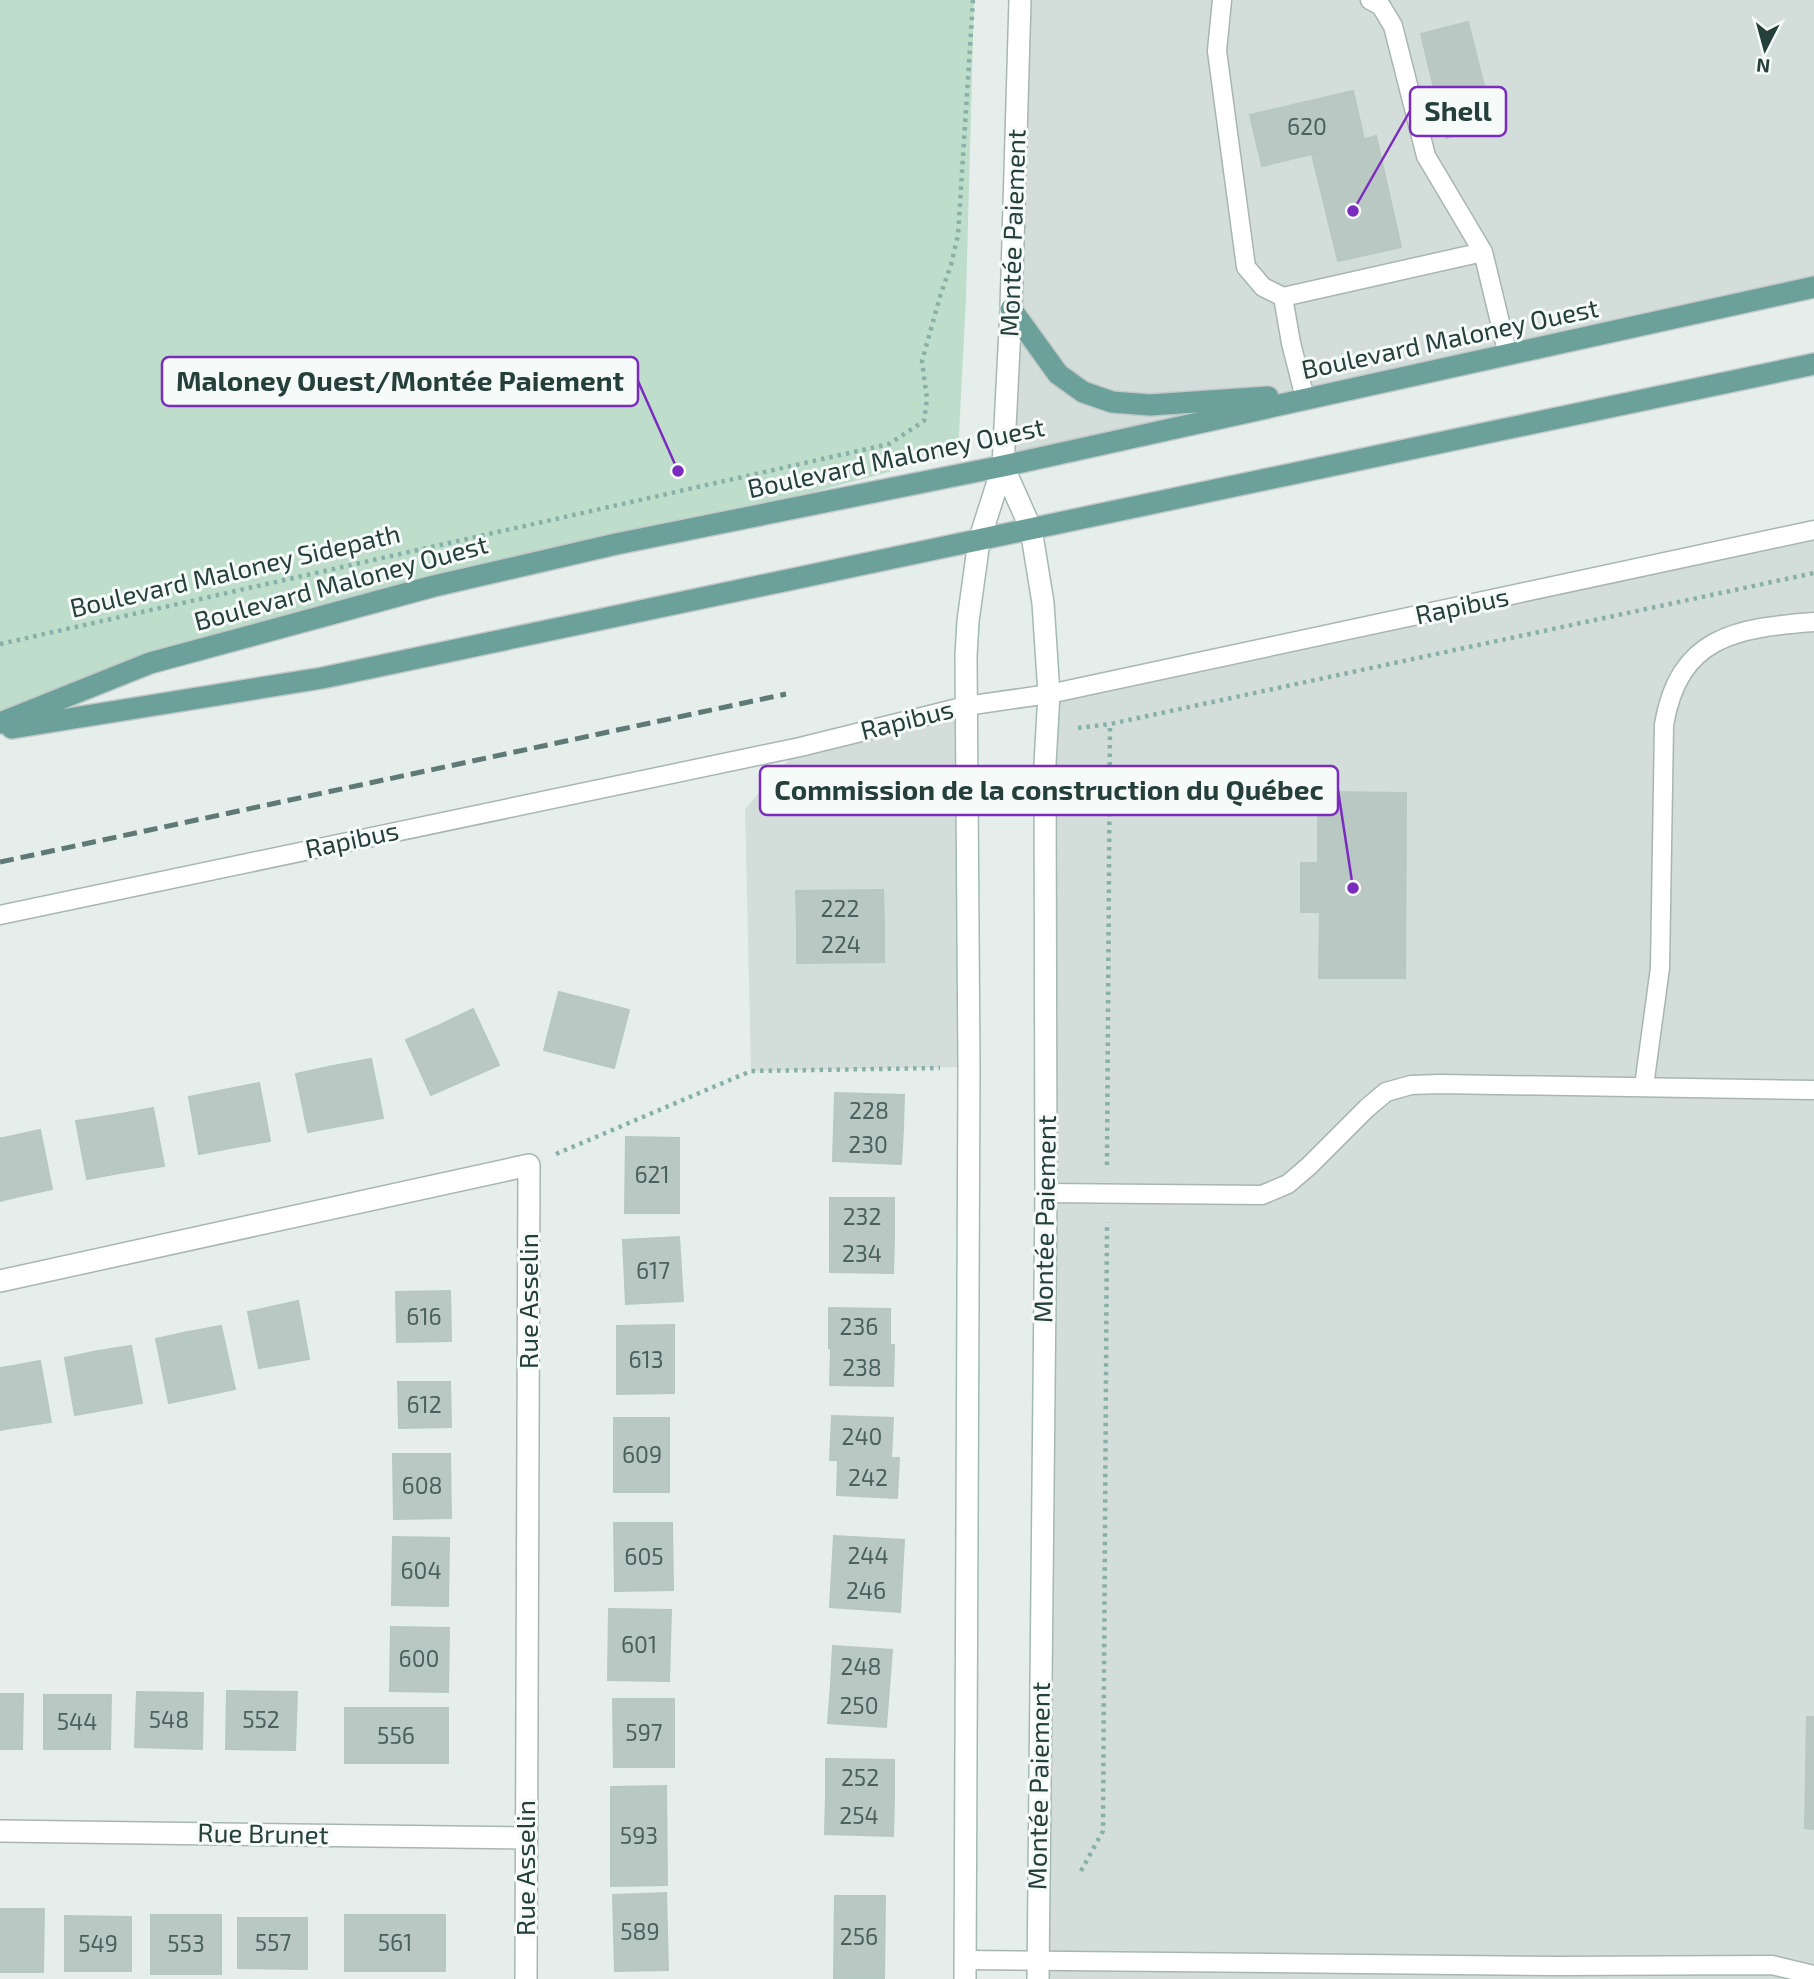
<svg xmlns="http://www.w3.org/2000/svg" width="1814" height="1979" viewBox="0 0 1814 1979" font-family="'Exo 2',sans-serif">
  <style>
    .built { fill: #d3ddda }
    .green { fill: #bfddcb }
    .building { fill: #bac8c4; stroke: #b7c7c2; stroke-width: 2 }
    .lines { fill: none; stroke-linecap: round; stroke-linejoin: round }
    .service-casing { stroke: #a8b6b3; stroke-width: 21 }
    .minor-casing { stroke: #a8b6b3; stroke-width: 24 }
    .secondary-casing { stroke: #a4b9b4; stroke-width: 24 }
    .primary-casing { stroke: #c2c9c8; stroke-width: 24 }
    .path { stroke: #87b0a8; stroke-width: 4.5; stroke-dasharray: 3.5 5; stroke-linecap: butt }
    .service { stroke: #fff; stroke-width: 18 }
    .minor { stroke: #fff; stroke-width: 21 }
    .secondary { stroke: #fff; stroke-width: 21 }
    .primary { stroke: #6ba19a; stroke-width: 21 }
    .rail { stroke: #5f7a76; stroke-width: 5; stroke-dasharray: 14 7; stroke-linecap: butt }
    .labels { text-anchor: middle; stroke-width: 6; stroke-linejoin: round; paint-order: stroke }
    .number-label { font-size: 23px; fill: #4a615d }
    .street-label { font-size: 26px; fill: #253f3b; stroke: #f6faf8 }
    .leader { fill: none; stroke: #7b2cbf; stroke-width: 2.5 }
    .callout-dot { fill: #7b2cbf; stroke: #f6faf8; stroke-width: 2.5 }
    .callout { fill: #f6faf8; stroke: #7b2cbf; stroke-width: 2.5 }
    .callout-label { font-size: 28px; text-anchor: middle; font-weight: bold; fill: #253f3b }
  </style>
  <rect width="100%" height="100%" fill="#e5eeeb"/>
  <!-- built -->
  <path class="built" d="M1020 0H1814V287L1003 466Z
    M1814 530V1979H1038L1049 694Z
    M966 706 969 1067 751 1071 745 809 800 747Z"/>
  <!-- green -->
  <path class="green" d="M0 0H974L966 298 958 454 616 544 282 626 0 723Z"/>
  <!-- building -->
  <path class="building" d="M1468 22 1494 126 1446 138 1421 34Z
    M1353 91 1364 139 1312 154 1262 166 1250 115Z
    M1376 136 1401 247 1338 261 1312 154Z
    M1318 792 1406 793 1405 978H1319L1320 912H1301V863H1318Z
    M883 890 884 927H797L796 891Z
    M797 927H884V962L797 963Z
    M559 992 594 1001 579 1059 544 1050Z
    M594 1001 629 1010 614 1068 579 1059Z
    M473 1009 499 1065 465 1080 440 1025Z
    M440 1025 465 1080 431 1095 406 1040Z
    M371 1059 383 1118 345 1125 333 1066Z
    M333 1066 345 1125 308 1132 296 1074Z
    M259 1083 270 1141 235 1147 224 1090Z
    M224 1090 235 1147 199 1154 189 1097Z
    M835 1093 904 1095 903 1129 834 1127Z
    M153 1108 164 1166 125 1172 115 1115Z
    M115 1115 125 1172 87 1179 76 1121Z
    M834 1127 903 1129 901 1164 833 1161Z
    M40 1130 52 1189 16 1197 3 1138Z
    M626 1137 679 1138V1213H625Z
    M0 1138H3L16 1197 0 1201Z
    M830 1198H894V1236H830Z
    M830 1236H894L893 1273 830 1272Z
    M679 1237 683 1301 626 1304 623 1240Z
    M450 1291 451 1341 397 1342 396 1292Z
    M298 1301 309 1359 259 1368 248 1312Z
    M829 1308 890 1309V1345H858V1351L831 1350V1347L829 1348Z
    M674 1325V1393L617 1394V1326Z
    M221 1326 235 1389 202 1396 188 1332Z
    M188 1332 202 1396 169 1403 156 1339Z
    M858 1345H894L893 1386 830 1385 831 1350 858 1351Z
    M131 1346 142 1403 109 1409 98 1351Z
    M98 1351 109 1409 75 1415 65 1358Z
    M40 1361 51 1422 17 1427 7 1367Z
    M7 1367 17 1427 0 1430V1368Z
    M398 1382H450L451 1427 399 1428Z
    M832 1416 893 1418 891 1457 863 1456 862 1461 830 1460Z
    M614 1418H669V1492H614Z
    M393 1454H450L451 1518 394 1519Z
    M863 1456 899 1458 897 1498 837 1495 838 1460 862 1461Z
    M614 1523H672L673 1590 615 1591Z
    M834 1536 904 1540 902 1576 832 1572Z
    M393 1537 449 1538 448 1606 392 1605Z
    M832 1572 902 1576 900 1612 830 1607Z
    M609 1609 671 1610 669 1681 608 1680Z
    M391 1627 449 1628 448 1692 390 1691Z
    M833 1646 892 1650 889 1688 831 1684Z
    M831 1684 889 1688 886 1727 828 1723Z
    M227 1691 297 1692 295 1750 226 1749Z
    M137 1692 203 1693 202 1749 135 1747Z
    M0 1694H23L22 1749H0Z
    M44 1695H111L110 1749H44Z
    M613 1699H674V1767H614Z
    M345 1708H448V1763H345Z
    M1807 1717H1814V1829L1805 1828Z
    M826 1759 894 1760V1798L826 1796Z
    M666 1786 667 1885 611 1886V1787Z
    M826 1796 894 1798 893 1836 825 1834Z
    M666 1893 668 1970 615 1971 613 1895Z
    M835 1896H885L884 1979H834Z
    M0 1909H44L43 1972H0Z
    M151 1915H221V1974H151Z
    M345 1915H445V1971H345Z
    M65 1916 131 1917V1971H65Z
    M238 1918H307V1969L238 1968Z"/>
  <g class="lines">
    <!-- service casing -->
    <g class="service-casing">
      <path id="service" d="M1222 0 1217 51 1246 267 1263 287 1283 297 1291 343 1304 394
        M1370 0 1381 6 1393 26 1426 156 1483 252 1508 355
        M1283 297 1483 252
        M0 915 800 747 966 706 1049 694 1814 530
        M1644 1086 1660 968 1664 725C1679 636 1736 628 1814 622
        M1046 1193 1262 1195 1288 1184 1309 1166 1367 1108 1386 1092 1411 1085 1440 1084 1814 1090
        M965 1960 1556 1966 1772 1965 1814 1975"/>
    </g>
    <!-- minor casing -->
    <g class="minor-casing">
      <path id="minor" d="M1003 466 1011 309 1020 0
        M0 1281 529 1165 526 1979
        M0 1831 525 1838"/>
    </g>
    <!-- secondary casing -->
    <g class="secondary-casing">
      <path id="secondary" d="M1003 466 1031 529 1043 603 1049 694 1045 763 1046 1193 1038 1979
        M965 1979 969 1067 966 656 968 621 979 541 1003 466"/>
    </g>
    <!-- primary casing -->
    <g class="primary-casing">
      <path id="primary" d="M1011 309 1058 374 1083 392 1112 402 1150 405 1268 397
        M0 723 150 663 434 586 616 544 1003 466 1814 287
        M12 728 322 678 1814 364"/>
    </g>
    <!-- path -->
    <path class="path" d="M0 644 889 444 924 421 927 399 922 361 941 293 951 265 958 235 973 0
      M1078 728 1110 724 1814 573
      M556 1154 751 1071 940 1068
      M1107 1165 1110 724
      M1081 1871 1103 1831 1107 1222"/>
    <!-- service -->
    <use href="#service" class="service"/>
    <!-- minor -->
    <use href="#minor" class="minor"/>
    <!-- secondary -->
    <use href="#secondary" class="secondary"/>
    <!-- primary -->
    <use href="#primary" class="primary"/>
    <!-- rail -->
    <path class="rail" d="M0 862 786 694"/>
  </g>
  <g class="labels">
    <!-- number labels -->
    <g class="number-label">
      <text x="1307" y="135">620</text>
      <text x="840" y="917">222</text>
      <text x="841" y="953">224</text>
      <text x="869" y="1119">228</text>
      <text x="868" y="1153">230</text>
      <text x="652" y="1183">621</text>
      <text x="862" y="1225">232</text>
      <text x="862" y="1262">234</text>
      <text x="653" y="1279">617</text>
      <text x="424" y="1325">616</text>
      <text x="859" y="1335">236</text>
      <text x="646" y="1368">613</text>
      <text x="862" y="1376">238</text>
      <text x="424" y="1413">612</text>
      <text x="862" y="1445">240</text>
      <text x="642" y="1463">609</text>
      <text x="868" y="1486">242</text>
      <text x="422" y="1494">608</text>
      <text x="868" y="1564">244</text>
      <text x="644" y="1565">605</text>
      <text x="421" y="1579">604</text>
      <text x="866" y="1599">246</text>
      <text x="639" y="1653">601</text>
      <text x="419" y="1667">600</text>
      <text x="861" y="1675">248</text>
      <text x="859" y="1714">250</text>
      <text x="169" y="1728">548</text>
      <text x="261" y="1728">552</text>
      <text x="77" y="1730">544</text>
      <text x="644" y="1741">597</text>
      <text x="396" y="1744">556</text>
      <text x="860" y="1786">252</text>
      <text x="859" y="1824">254</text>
      <text x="639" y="1844">593</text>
      <text x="640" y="1940">589</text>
      <text x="859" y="1945">256</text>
      <text x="273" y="1951">557</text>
      <text x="395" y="1951">561</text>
      <text x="98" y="1952">549</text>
      <text x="186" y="1952">553</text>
    </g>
    <!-- street labels -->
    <g class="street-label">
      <text transform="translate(1013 233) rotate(-88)" y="9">Montée Paiement</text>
      <text transform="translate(1450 339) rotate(-12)" y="9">Boulevard Maloney Ouest</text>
      <text transform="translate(896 458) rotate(-12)" y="9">Boulevard Maloney Ouest</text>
      <text transform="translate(235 571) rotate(-13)" y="9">Boulevard Maloney Sidepath</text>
      <text transform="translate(341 583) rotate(-15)" y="9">Boulevard Maloney Ouest</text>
      <text transform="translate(1462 606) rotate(-12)" y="9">Rapibus</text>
      <text transform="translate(907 720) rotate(-14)" y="9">Rapibus</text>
      <text transform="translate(352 840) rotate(-12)" y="9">Rapibus</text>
      <text transform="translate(1045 1219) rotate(-89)" y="9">Montée Paiement</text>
      <text transform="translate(529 1301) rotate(-90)" y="9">Rue Asselin</text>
      <text transform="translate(1039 1786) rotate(-89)" y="9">Montée Paiement</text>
      <text transform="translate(263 1834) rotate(1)" y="9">Rue Brunet</text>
      <text transform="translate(526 1868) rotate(-90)" y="9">Rue Asselin</text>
    </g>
  </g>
  <!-- callouts -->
  <path class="leader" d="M1353 211L1410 111M678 471L638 381M1353 888L1338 790"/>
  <g class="callout-dot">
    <circle cx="1353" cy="211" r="7"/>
    <circle cx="678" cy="471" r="7"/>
    <circle cx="1353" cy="888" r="7"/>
  </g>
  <g class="callout">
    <rect x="1410" y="87" width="96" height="49" rx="7"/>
    <rect x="162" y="357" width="476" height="49" rx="7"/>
    <rect x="760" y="766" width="578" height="49" rx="7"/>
  </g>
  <g class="callout-label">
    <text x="1458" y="121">Shell</text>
    <text x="400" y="391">Maloney Ouest/Montée Paiement</text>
    <text x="1049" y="800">Commission de la construction du Québec</text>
  </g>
  <!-- north arrow -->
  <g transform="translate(1765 49) rotate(186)" stroke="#f6faf8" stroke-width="5" paint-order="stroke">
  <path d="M0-5L12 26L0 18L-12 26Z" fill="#253f3b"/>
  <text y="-10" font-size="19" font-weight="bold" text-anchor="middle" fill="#253f3b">N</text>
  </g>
</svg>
